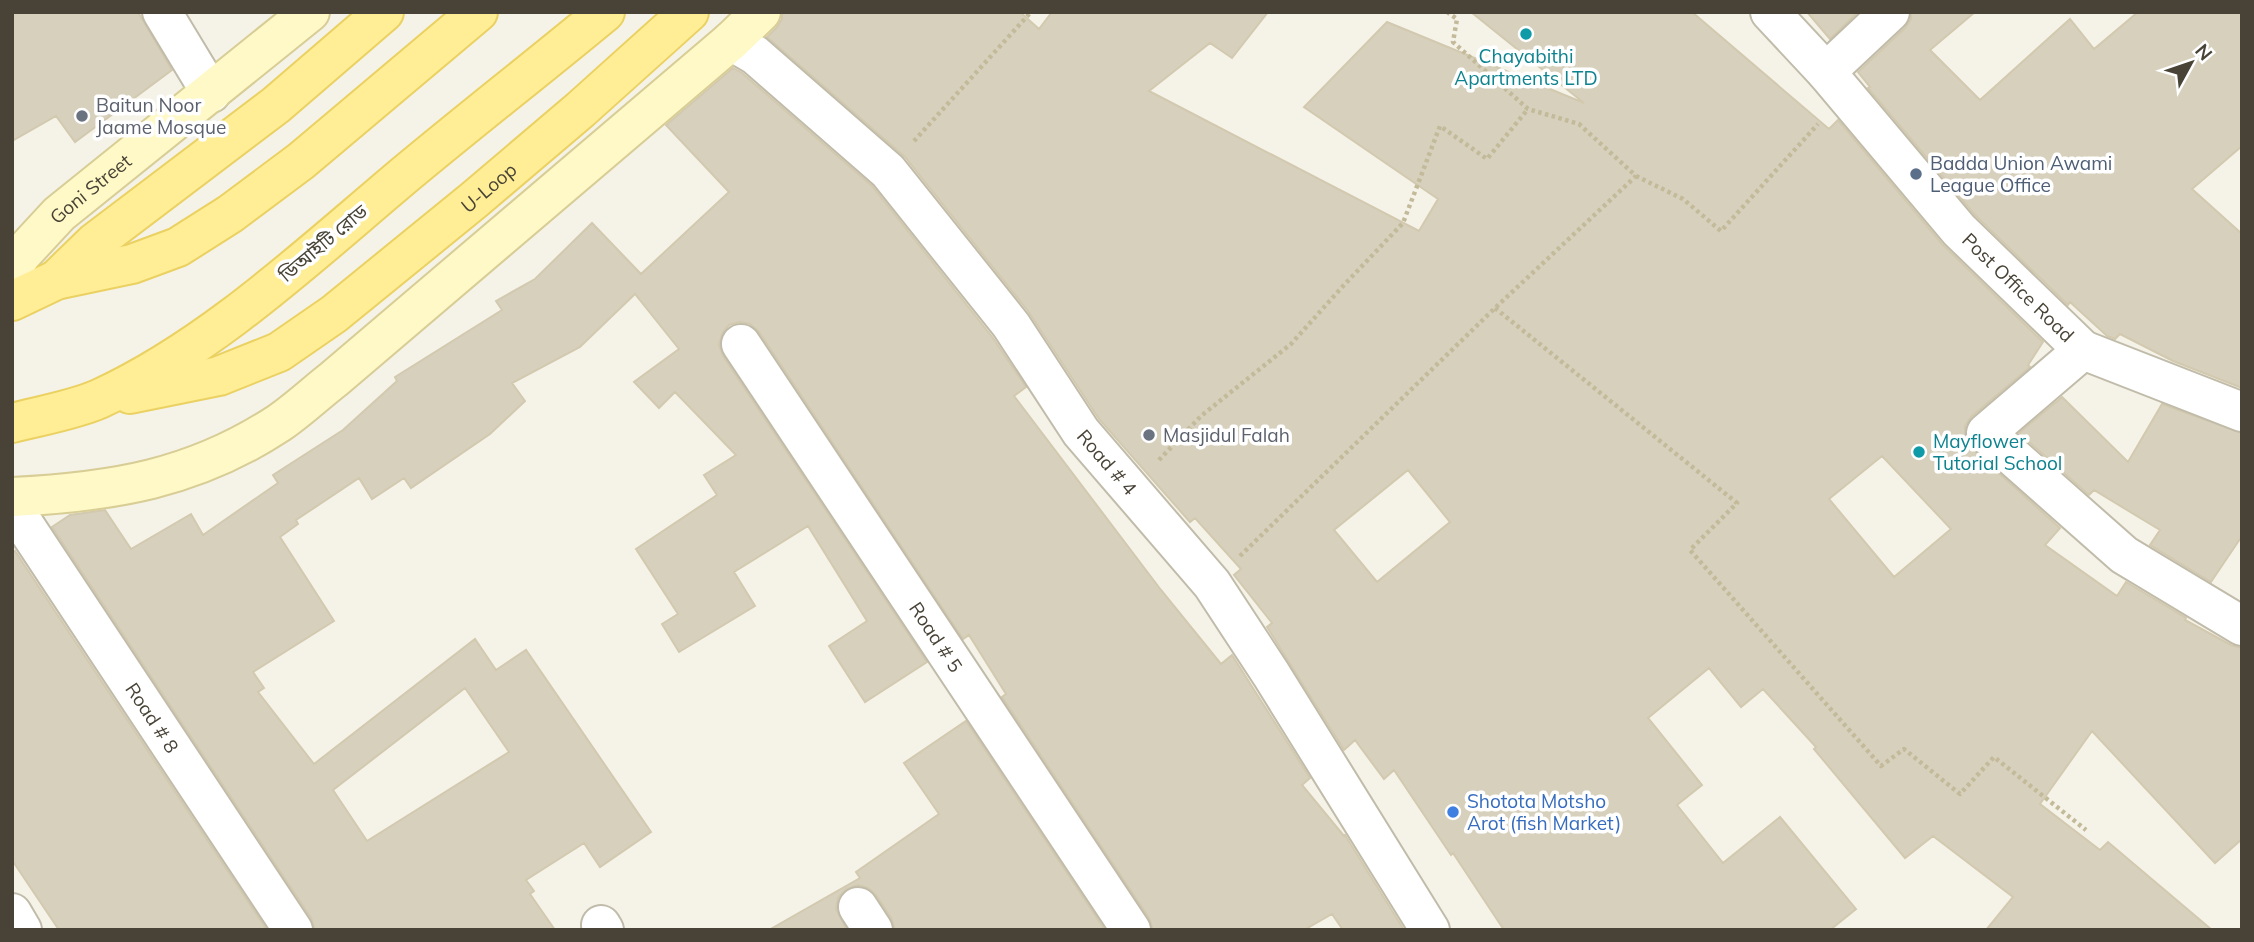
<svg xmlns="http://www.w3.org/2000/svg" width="2254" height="942" viewBox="0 0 2254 942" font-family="Mulish,'Noto Sans Bengali',sans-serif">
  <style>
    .building { fill: #d7d0bd; stroke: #d2c9af; stroke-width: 2; fill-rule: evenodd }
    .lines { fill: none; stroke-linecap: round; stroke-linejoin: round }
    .street-casing { stroke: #c1bcaa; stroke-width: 42 }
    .secondary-casing { stroke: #d7cd95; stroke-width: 42 }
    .primary-casing { stroke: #ead161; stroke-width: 42 }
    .path { stroke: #c3ba9a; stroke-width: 4.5; stroke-dasharray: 3.5 3.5; stroke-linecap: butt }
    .street { stroke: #fff; stroke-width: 38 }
    .secondary { stroke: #fff8c7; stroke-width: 38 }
    .primary { stroke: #ffee96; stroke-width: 38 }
    .culture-dot { fill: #0f9aa8; stroke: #fff; stroke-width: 2.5 }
    .worship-dot { fill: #6b7280; stroke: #fff; stroke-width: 2.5 }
    .service-dot { fill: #5c6f8a; stroke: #fff; stroke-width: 2.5 }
    .shop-dot { fill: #3f7fe0; stroke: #fff; stroke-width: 2.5 }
    .labels { text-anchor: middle; stroke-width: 7; stroke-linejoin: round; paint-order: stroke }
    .culture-label { font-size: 19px; fill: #0d838f; stroke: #fff }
    .worship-label { font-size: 19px; fill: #5b616d; stroke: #fff; text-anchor: start }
    .service-label { font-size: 19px; fill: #4e5e75; stroke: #fff; text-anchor: start }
    .street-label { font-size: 19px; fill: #484336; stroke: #fff }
    .shop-label { font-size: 19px; fill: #366cbe; stroke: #fff; text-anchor: start }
  </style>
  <rect width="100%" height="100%" fill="#f5f2e8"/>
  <!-- building -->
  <path class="building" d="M12 12H138L172 70 75 142 56 116 12 141Z
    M782 12H1020L1039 29 1052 12H1268L1232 58 1210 43 1149 91 1419 231 1438 199 1304 107 1387 22 1584 103 1471 12H1692L1829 129 1838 120 1942 244 2043 342 2028 365 2030 367 1971 417 1965 426V438L1972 449 2060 528 2045 545 2117 596 2126 582 2186 618 2185 620 2231 645 2242 648V839L2215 863 2092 731 2040 804 2100 850 2108 842 2212 930H1986L2013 897 1933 836 1905 858 1814 749 1816 747 1763 689 1741 707 1709 668 1648 718 1702 785 1677 805 1723 863 1780 817 1856 909 1830 930H1504L1453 853 1451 855 1394 770 1384 779 1355 740 1344 750 1267 627 1272 623 1234 575 1241 569 1195 518 1190 522 1099 419 1028 311 905 157 767 37 777 27 782 19ZM1882 456 1951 529 1894 577 1829 499ZM1408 470 1450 522 1377 582 1334 530Z
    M1807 12H1858L1830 39Z
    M1911 12H1975L1930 50 1980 100 2070 19 2094 49 2138 12H2242V146L2192 189 2242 234V388L2173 361 2120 334 2115 339 2107 336 2070 302 2068 305 1975 215 1868 88 1870 87 1858 72 1905 28 1911 19Z
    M733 68 742 73 872 186 993 338 1026 387 1014 396 1161 590 1221 664 1232 655 1310 778 1302 785 1344 836 1345 835 1404 930H1343L1332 914 1304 930H1153L1149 918 1002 697 1006 694 969 635 963 639 759 332 750 324 740 322 729 325 722 334 719 345 723 356 927 662 865 702 829 646 867 621 808 526 734 572 755 606 679 652 662 624 678 614 636 549 717 495 704 475 736 455 675 392 659 408 634 382 679 349 635 294 580 347 512 383 525 401 490 434 411 488 404 478 372 499 359 478 296 520 298 524 280 537 334 621 253 672 264 688 258 692 314 764 475 639 496 670 526 650 651 832 600 867 584 843 526 880 534 891 530 894 555 930H315L311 918 52 527 70 515 105 510 131 549 191 514 203 535 278 483 273 475 343 430 397 381 395 377 502 310 496 301 535 279 592 223 641 274 729 192 666 125ZM465 688 509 752 367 841 333 790Z
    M2062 397 2128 462 2162 404 2242 433V536L2211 582 2150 545 2160 530 2094 490 2089 495 2019 433Z
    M15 551 267 930H59L12 860V552Z
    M966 721 1105 930H895L891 918 876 895 868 888 858 885 846 889 838 898 836 909 847 930H769L860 878 856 872 939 814 904 763Z"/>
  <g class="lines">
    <!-- street casing -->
    <g class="street-casing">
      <g id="street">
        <path d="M162 12 211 93"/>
        <path id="s1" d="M1770 12 1826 72 1959 230 2083 350 1986 433 2124 555 2242 626"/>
        <path id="s2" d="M731 41 755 55 888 171 1011 325 1081 432 1212 584 1271 674 1430 930"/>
        <path d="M1826 72 1890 12"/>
        <path id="s3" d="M741 344 1131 930"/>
        <path d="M2083 350 2242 412"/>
        <path id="s4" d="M12 506 293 930"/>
        <path d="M858 907 873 930"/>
        <path d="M12 913 22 930"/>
        <path d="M601 925 604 930"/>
      </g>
    </g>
    <!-- secondary casing -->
    <g class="secondary-casing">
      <g id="secondary">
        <path id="s5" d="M12 268 22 254 59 214 310 12"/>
        <path d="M12 497C112 492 194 479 279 423 298 410 316 393 334 379L731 41 761 12"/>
      </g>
    </g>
    <!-- primary casing -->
    <g class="primary-casing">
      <g id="primary">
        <path d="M56 280 94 243 276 105 384 12"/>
        <path d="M12 301 56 280 132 264 178 247 230 214 301 161 478 12"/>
        <path id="s6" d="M130 394 219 376 279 352 334 314 474 200 580 110 689 12"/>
        <path d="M12 423C39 416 74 410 99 399 208 349 304 260 395 183 464 125 535 70 605 12"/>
      </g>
    </g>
    <!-- path -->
    <path class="path" d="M914 141 1031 12
      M1636 176 1683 199 1721 231 1818 124
      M1495 308 1737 503 1690 550 1881 766 1904 749 1960 794 1994 757 2086 830
      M1159 460 1201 416 1291 344 1344 285 1403 223 1440 126 1487 159 1528 109
      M1240 556 1495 308 1636 176 1579 124 1528 109 1453 42 1457 19 1447 12"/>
    <!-- street -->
    <use href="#street" class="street"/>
    <!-- secondary -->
    <use href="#secondary" class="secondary"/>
    <!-- primary -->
    <use href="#primary" class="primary"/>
  </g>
  <!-- markers -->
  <g class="culture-dot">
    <circle cx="1526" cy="34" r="7"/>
    <circle cx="1919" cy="452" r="7"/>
  </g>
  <g class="worship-dot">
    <circle cx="82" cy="116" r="7"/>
    <circle cx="1149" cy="435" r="7"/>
  </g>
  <circle class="service-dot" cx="1916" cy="174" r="7"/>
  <circle class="shop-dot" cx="1453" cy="812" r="7"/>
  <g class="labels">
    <!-- culture labels -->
    <g class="culture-label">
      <text x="1526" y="63">Chayabithi<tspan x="1526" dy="22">Apartments LTD</tspan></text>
      <text x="1933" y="448" text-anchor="start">Mayflower<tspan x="1933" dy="22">Tutorial School</tspan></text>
    </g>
    <!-- worship labels -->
    <g class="worship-label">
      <text x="96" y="112">Baitun Noor<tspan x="96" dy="22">Jaame Mosque</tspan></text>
      <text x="1163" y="442">Masjidul Falah</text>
    </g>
    <!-- service labels -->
    <g class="service-label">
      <text x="1930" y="170">Badda Union Awami<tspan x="1930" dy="22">League Office</tspan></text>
    </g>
    <!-- street labels -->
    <g class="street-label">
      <text dy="7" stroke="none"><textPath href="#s6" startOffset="422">U-Loop</textPath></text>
      <text dy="7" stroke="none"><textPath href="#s5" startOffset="112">Goni Street</textPath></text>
      <text transform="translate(323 243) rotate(-40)" y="7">ডিআইটি রোড</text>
      <text dy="7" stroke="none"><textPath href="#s1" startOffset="371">Post Office Road</textPath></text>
      <text dy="7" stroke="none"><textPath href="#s2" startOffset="569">Road # 4</textPath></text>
      <text dy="7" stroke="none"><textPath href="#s3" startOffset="352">Road # 5</textPath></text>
      <text dy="7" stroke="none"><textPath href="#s4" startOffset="254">Road # 8</textPath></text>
    </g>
    <!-- shop labels -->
    <g class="shop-label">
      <text x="1467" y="808">Shotota Motsho<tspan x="1467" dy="22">Arot (fish Market)</tspan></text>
    </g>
  </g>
  <!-- border -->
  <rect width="2254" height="942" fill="none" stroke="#484336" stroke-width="28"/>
  <!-- north arrow -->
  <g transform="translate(2191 63) rotate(50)" stroke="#ffffff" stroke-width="5" paint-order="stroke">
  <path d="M0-5L12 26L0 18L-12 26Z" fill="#484336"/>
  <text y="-10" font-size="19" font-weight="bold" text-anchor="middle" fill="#484336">N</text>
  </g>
</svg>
